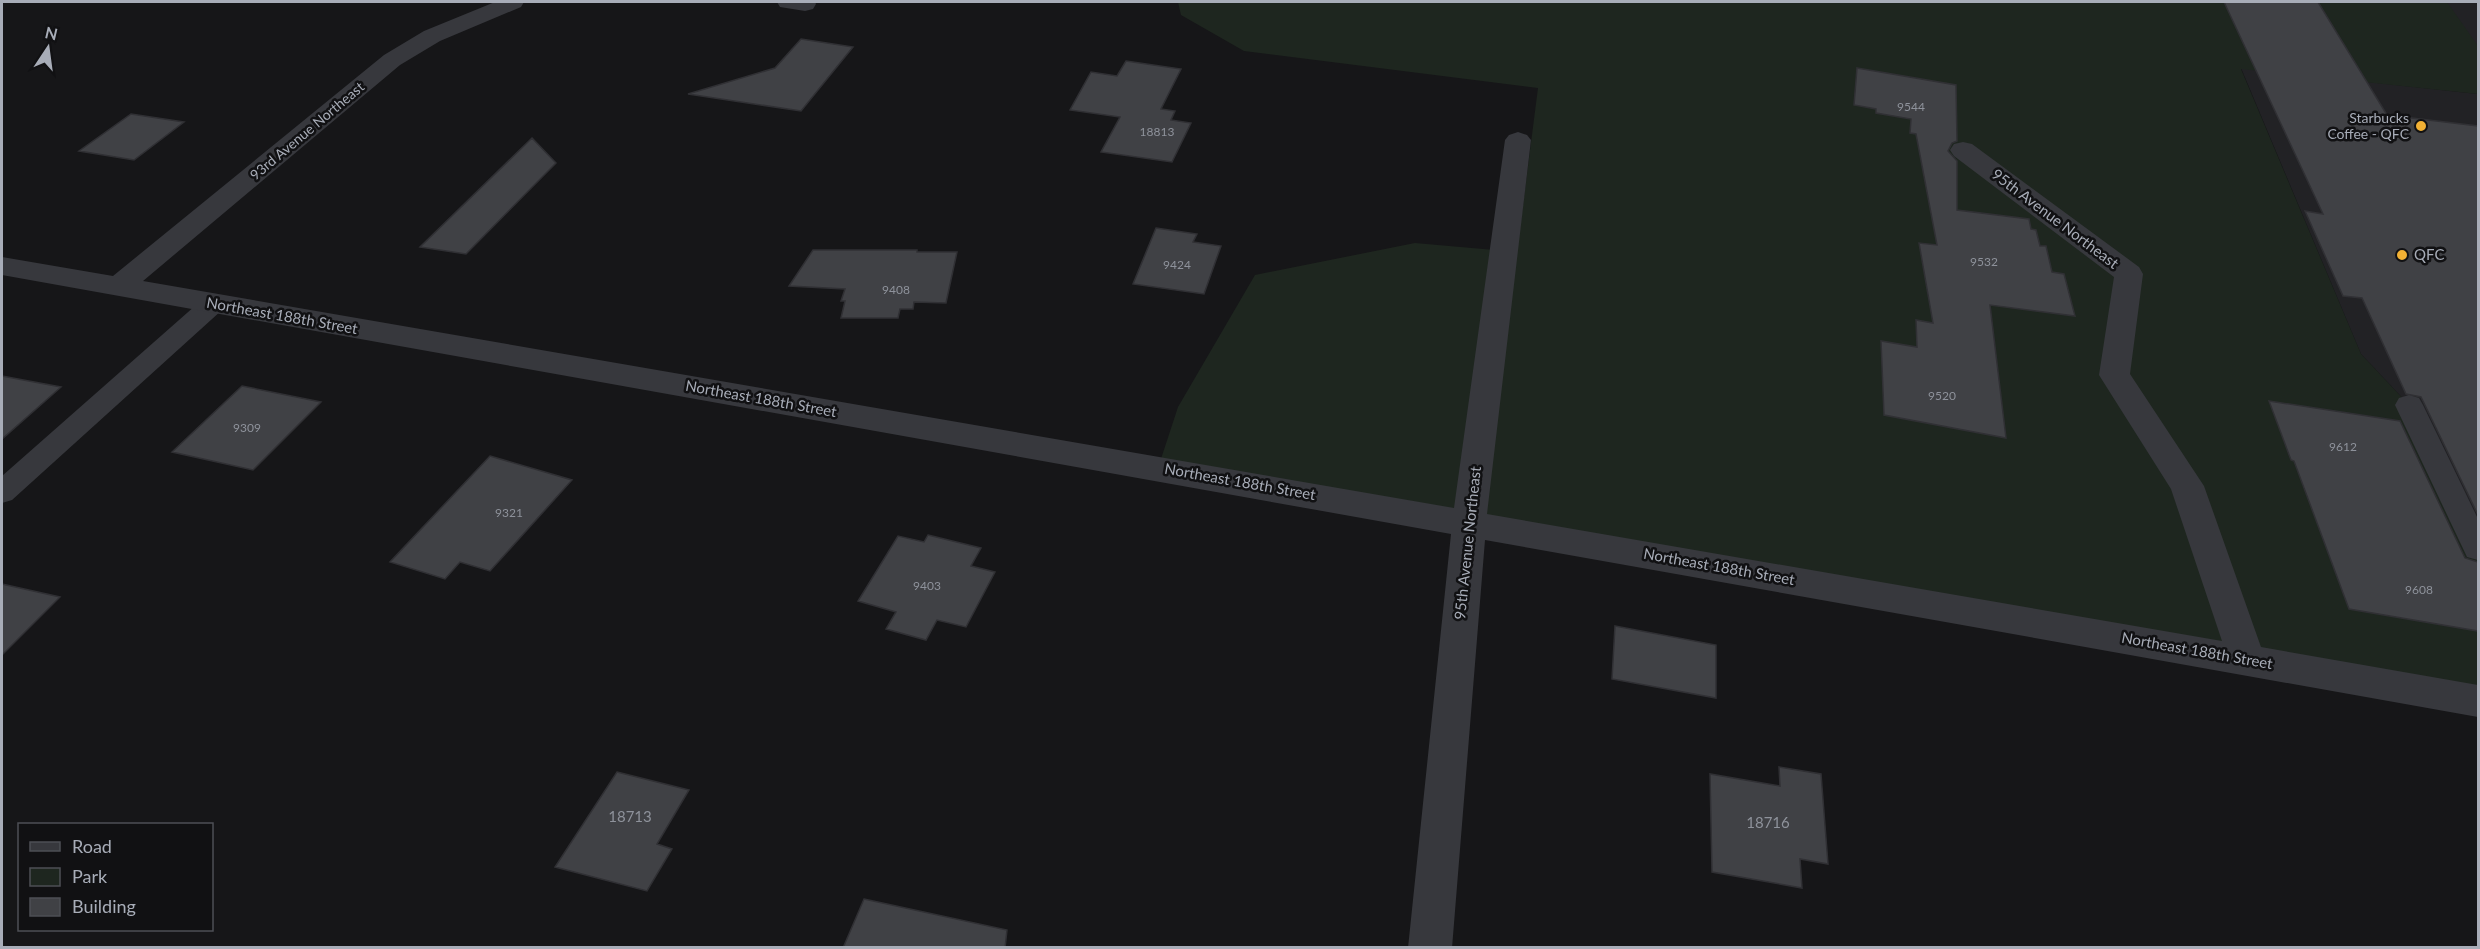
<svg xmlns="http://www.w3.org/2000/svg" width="2480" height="949" viewBox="0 0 2480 949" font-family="Lato,sans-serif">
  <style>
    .built { fill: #222225 }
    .green { fill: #1e261f }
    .building { fill: #404145; stroke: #303034; stroke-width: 1.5 }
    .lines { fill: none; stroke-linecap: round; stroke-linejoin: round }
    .service { fill: #37383d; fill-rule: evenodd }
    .minor { fill: #37383d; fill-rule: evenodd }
    .poi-dot { fill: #f2b134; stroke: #111113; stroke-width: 2 }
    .labels { text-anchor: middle; stroke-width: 5; stroke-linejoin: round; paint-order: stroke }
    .number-label { font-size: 12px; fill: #8e929b }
    .far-poi-label { font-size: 14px; fill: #a8adb8; stroke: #111113; text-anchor: end }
    .far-street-label { font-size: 14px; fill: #a8adb8; stroke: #111113 }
    .street-label { font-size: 15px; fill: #a8adb8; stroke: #111113 }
    .poi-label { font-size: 15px; fill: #a8adb8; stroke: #111113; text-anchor: start }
    .near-number-label { font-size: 15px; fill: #8e929b }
  </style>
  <rect width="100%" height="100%" fill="#161618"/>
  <!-- built -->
  <path class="built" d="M2443 2H2478V50Z
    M2241 68 2478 94V549L2409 405 2361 354Z"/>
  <!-- green -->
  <path class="green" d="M1178 2H2447L2478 46V94L2241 69 2361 354 2409 405 2478 549V701L1158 468 1178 407 1255 275 1415 243 1517 252 1538 88 1244 51 1181 15Z"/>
  <!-- building -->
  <path class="building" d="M2224 2H2318L2387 115 2478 126V515L2421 397 2406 394 2362 298 2343 296 2305 211 2323 214Z
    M801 39 853 47 801 111 688 94 775 68Z
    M1126 61 1181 69 1161 109 1175 111 1171 120 1191 123 1172 162 1101 152 1120 117 1070 110 1091 72 1117 76Z
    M1857 68 1956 85 1957 141 1952 143 1948 151 1957 161V210L2029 219 2031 229 2036 230 2040 246H2046L2052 272 2064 274 2075 316 1990 305 2006 438 1884 415 1881 341 1917 347 1916 320 1933 323 1919 243 1937 245 1916 134 1910 133 1911 119 1876 113V109L1854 105Z
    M131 114 184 122 134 160 79 151Z
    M532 138 556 163 466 254 420 247Z
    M1156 228 1197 234 1193 242 1221 246 1204 294 1133 284Z
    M813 250H917V252H957L946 303 914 302 913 309H900L898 318H841L845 301H841L845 289 789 286Z
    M2 376 61 387 2 439Z
    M242 386 321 402 253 470 172 452Z
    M2269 401 2400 421 2465 558 2478 562V631L2349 609 2294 461 2291 460Z
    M490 456 572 480 490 571 460 562 445 579 390 562Z
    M928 535 981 548 971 566 995 572 966 627 937 620 926 640 886 629 896 612 858 601 898 536 924 542Z
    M2 584 60 597 2 655Z
    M1615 626 1716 645V698L1612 679Z
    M1779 767 1821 774 1828 864 1800 859 1802 888 1712 872 1710 774 1780 786Z
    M617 772 689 790 657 844 672 849 647 891 555 867Z
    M864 899 1007 930 1005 948H843Z"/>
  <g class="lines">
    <!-- service -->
    <path class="service" d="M213 296 222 298 226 304 222 310 12 500 2 503V476L204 298Z
      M2409 395 2419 398 2423 405 2478 519V560L2467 557 2395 405 2399 398Z"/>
    <!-- minor -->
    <path class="minor" d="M495 2H524L521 7 440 41 400 65 143 281 1454 508 1505 140 1509 135 1518 132 1527 135 1531 140 1487 514 2222 641 2171 489 2099 375 2114 277 1954 156 1950 150 1954 144 1963 142 1972 144 2139 267 2143 274 2130 374 2204 486 2261 647 2478 685V717L1485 540 1452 948H1408L1451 534 2 275V257L113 276 384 55 424 31Z
      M777 2H815L816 4 813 9 805 11 780 7Z"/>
  </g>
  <!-- markers -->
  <g class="poi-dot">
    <circle cx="2421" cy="126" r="6"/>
    <circle cx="2402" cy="255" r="6"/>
  </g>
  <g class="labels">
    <!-- number labels -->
    <g class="number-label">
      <text x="1911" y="111">9544</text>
      <text x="1157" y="136">18813</text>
      <text x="1984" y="266">9532</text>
      <text x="1177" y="269">9424</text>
      <text x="896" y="294">9408</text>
      <text x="1942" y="400">9520</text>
      <text x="247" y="432">9309</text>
      <text x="2343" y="451">9612</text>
      <text x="509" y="517">9321</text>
      <text x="927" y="590">9403</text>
      <text x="2419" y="594">9608</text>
    </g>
    <!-- far-poi labels -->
    <g class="far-poi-label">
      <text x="2409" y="123">Starbucks<tspan x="2409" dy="16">Coffee - QFC</tspan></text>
    </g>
    <!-- far-street labels -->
    <g class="far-street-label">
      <text transform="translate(307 131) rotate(-40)" y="5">93rd Avenue Northeast</text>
    </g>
    <!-- street labels -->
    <g class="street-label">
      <text transform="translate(2055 219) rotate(37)" y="5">95th Avenue Northeast</text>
      <text transform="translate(282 316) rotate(10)" y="5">Northeast 188th Street</text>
      <text transform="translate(761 399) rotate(10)" y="5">Northeast 188th Street</text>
      <text transform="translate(1240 482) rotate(10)" y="5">Northeast 188th Street</text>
      <text transform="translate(1468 543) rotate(-84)" y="5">95th Avenue Northeast</text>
      <text transform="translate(1719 567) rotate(10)" y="5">Northeast 188th Street</text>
      <text transform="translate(2197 651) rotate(10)" y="5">Northeast 188th Street</text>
    </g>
    <!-- poi labels -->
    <g class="poi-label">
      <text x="2414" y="260">QFC</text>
    </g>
    <!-- near-number labels -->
    <g class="near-number-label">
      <text x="630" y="822">18713</text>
      <text x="1768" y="828">18716</text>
    </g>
  </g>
  <!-- border -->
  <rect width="2480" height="949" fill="none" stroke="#a8adb8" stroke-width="6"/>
  <!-- legend -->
  <rect x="18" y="823" width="195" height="108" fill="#111113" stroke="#4d4f55" stroke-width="1.5"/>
  <rect x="30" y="842" width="30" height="9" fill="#37383d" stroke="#4d4f55" stroke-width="1.5"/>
  <text x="72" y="853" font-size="18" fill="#a8adb8">Road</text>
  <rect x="30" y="868" width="30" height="18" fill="#1e261f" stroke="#4d4f55" stroke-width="1.5"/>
  <text x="72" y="883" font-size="18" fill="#a8adb8">Park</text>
  <rect x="30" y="898" width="30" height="18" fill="#404145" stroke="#4d4f55" stroke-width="1.5"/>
  <text x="72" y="913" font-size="18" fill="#a8adb8">Building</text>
  <!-- north arrow -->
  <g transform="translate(48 48) rotate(13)" stroke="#111113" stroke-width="4.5" paint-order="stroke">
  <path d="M0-4.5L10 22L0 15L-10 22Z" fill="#a8adb8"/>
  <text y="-9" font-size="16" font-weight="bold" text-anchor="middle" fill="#a8adb8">N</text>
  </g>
</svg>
